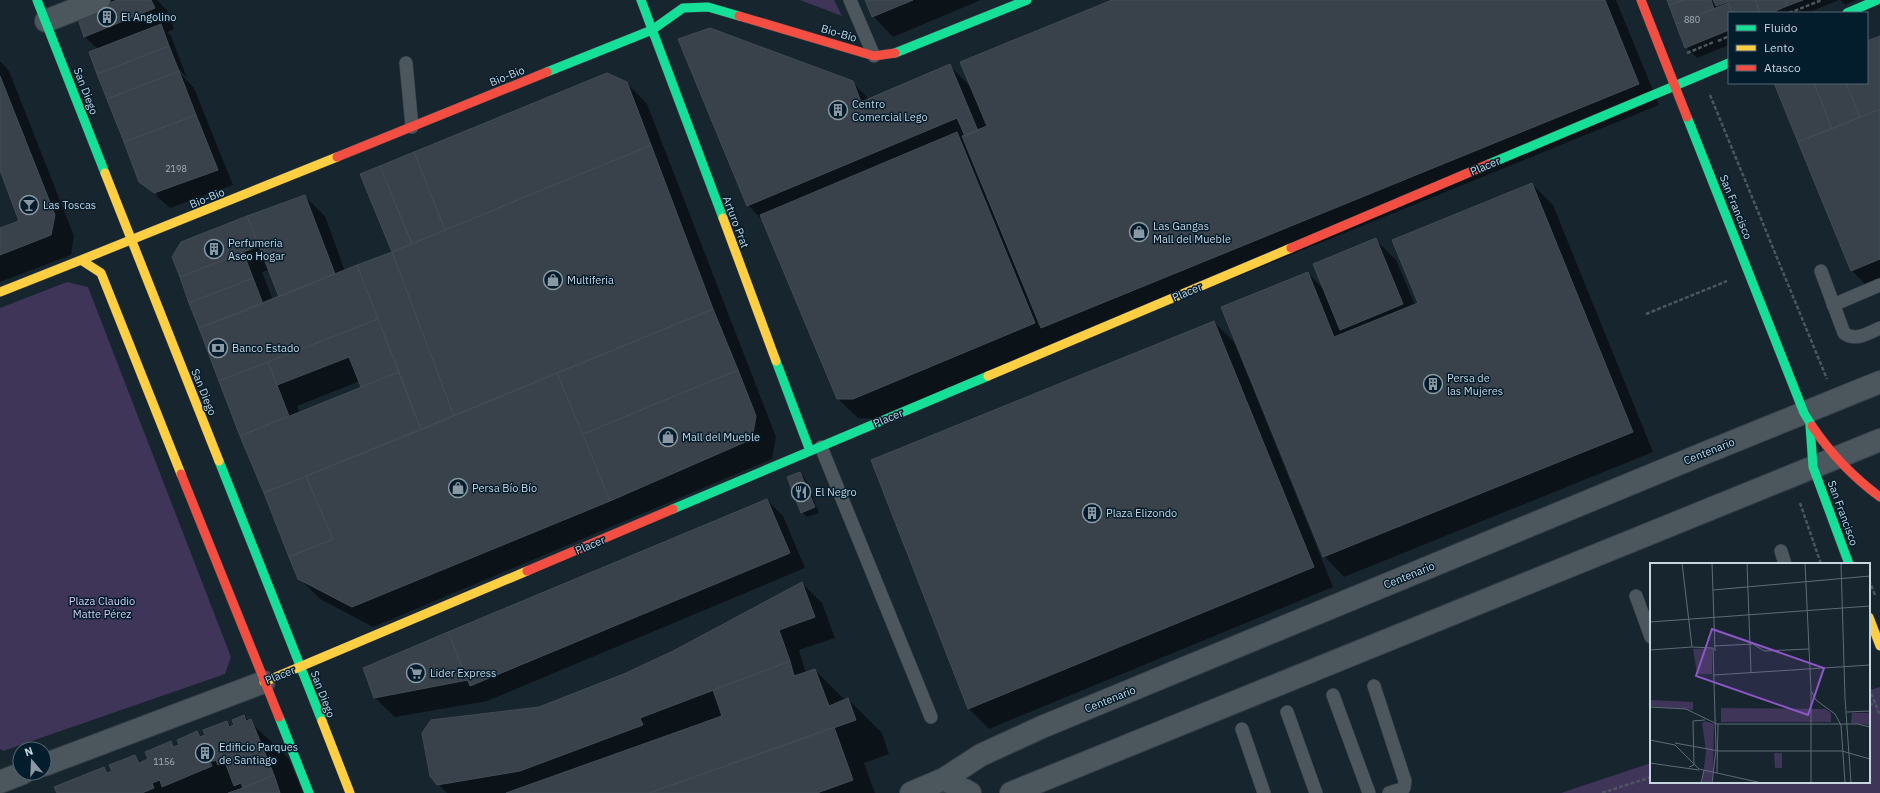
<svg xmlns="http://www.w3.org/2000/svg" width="1880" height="793" viewBox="0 0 1880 793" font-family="'IBM Plex Sans',sans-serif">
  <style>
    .green { fill: #3e3558 }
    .shadow { fill: #0007; fill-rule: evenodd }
    .building { fill: #39424a; stroke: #434c54 }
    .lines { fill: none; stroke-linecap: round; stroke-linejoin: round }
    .lane-casing { stroke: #343f47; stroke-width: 14 }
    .street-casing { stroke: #343f47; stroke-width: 24 }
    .fast-casing { stroke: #343f47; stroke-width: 10 }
    .slow-casing { stroke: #343f47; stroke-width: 10 }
    .jam-casing { stroke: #343f47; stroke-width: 10 }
    .path { stroke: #4d565d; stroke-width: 2.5; stroke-dasharray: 4 2; stroke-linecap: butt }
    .lane { stroke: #4b565d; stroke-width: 13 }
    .street { stroke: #4b565d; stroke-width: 22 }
    .fast { stroke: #16e098; stroke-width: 9 }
    .slow { stroke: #ffcf43; stroke-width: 9 }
    .jam { stroke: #f24e42; stroke-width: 9 }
    .labels { text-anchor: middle; stroke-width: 3; stroke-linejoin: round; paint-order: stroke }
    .number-label { font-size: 9px; fill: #a3b1bb }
    .poi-label { font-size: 11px; fill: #c6d6e1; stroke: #031d2d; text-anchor: start }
    .street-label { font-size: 11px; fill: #c6d6e1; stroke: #031d2d }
    .park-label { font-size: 11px; fill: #d8cef2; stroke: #031d2d }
    .inset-road { fill: none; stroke: #5d6c76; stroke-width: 1 }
    .view { fill: #8e56c8; fill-opacity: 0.15; stroke: #8e56c8; stroke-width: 2 }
    .inset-edge { fill: none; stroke: #c6d6e1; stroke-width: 2 }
  </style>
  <rect width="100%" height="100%" fill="#17252e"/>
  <!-- green -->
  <path class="green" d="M800 0H834L842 16Z
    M67 282 88 287 231 657 225 674 3 751 0 749V308Z
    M1880 687V793H1561L1651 763V782H1869V690Z"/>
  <!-- shadow -->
  <path class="shadow" d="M79 0H157L167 10 174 29 167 32 171 36 187 78 178 68V71L194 88 233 185 170 208 140 181 98 49 85 37 80 23 86 13ZM153 191 158 195 157 197 153 193Z
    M866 0H981L893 37 873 16Z
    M1114 0H1616L1659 105 1062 348 874 419 858 418 837 398 764 222 748 205 852 82 869 99 950 66 972 88Z
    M1669 0H1839L1807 13H1729V45L1697 58 1686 47Z
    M1840 0H1856L1845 5Z
    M1880 37V288L1872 291 1852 271 1774 83H1867V42Z
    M0 61 9 71 74 236 71 255 0 282V229L20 221 0 167Z
    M627 83 647 104 776 437 772 459 373 627 320 599 299 578 220 381 173 257 304 196 325 216 345 271 393 252ZM269 270 280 297 273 300 262 272ZM360 381 362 388 300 413 297 406Z
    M1532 184 1553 205 1653 452 1344 577 1324 556 1308 273 1325 291 1375 239 1396 260 1415 305 1419 304Z
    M1214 322 1234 342 1333 587 989 729 969 709 872 460Z
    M800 473 805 478 819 513 807 517 802 512Z
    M767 500 783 516 805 568 487 701 395 717 374 697Z
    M802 583 822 603 835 638 799 650 806 673 815 670 845 700 848 699 882 733 889 754 864 763 875 793H447L438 784 539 708 626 674 674 652ZM722 715 723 717 704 723V722Z
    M244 716 289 759 303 793H58L104 768 109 773 135 756 142 763 149 759 170 742 175 747 197 732 202 737 226 722 232 727 236 726Z"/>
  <!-- building -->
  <path class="building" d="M117 0H151L155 8 84 37 79 22 86 12Z
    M865 0H913L872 17Z
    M1112 0H1605L1639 84 1041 328 962 136 987 126 960 62Z
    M1667 0H1684L1669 5Z
    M1684 0H1711L1714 9 1676 24 1669 5Z
    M1713 0H1727V2L1716 6Z
    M1727 0H1755L1760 13H1732Z
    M1755 0H1785L1787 6 1771 13H1760Z
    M1785 0H1803L1787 6Z
    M1728 3 1732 13H1729V30L1685 48 1676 24Z
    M161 24 169 46 97 74 89 52Z
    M710 28 853 81 861 102 950 64 978 131 965 136 957 118 747 206 678 39Z
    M1880 36V109L1860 117 1846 83H1867V41Z
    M169 46 179 71 107 99 97 74Z
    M179 71 196 115 124 142 107 99Z
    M607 73 627 82 651 145 445 230 414 152Z
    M0 76 55 215 51 235 0 255V228L19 221 0 170Z
    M1774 83H1814L1832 129 1798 142Z
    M1814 83H1846L1860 117 1832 129Z
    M1880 109V259L1851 271 1798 142Z
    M196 115 218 170 154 193 139 182 124 142Z
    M957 132 1035 323 853 399H837L760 215Z
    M651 145 713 309 454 416 392 252Z
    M414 152 445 230 412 244 380 166Z
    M380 166 412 244 392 252 360 174Z
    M1532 183 1633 432 1323 557 1221 307 1308 272 1334 337 1418 303 1392 240Z
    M305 195 335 274 279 297 247 216Z
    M247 216 259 246 180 277 172 257 181 242Z
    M1376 238 1403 304 1340 330 1313 264Z
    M243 252 253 278 189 303 180 277Z
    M392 252 454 416 421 430 357 265Z
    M357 265 378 319 219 381 199 328Z
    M253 278 263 304 199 328 189 303Z
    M713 309 738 370 583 434 557 373Z
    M378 319 399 372 361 387 349 357 277 385 268 362Z
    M1214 321 1314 567 968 709 871 460Z
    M268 362 289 416 240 436 219 381Z
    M738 370 756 416 752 439 610 501 583 434Z
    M399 372 421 430 264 493 240 436Z
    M557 373 610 501 352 607 298 579 289 557 333 539 306 476Z
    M800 472 815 507 801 513 787 477Z
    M306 476 333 539 289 557 264 493Z
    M767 499 790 553 470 686 448 632Z
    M802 582 815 617 779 630 790 661 640 718 643 725 520 771 437 785 430 776 422 733 431 720 539 707 626 673 673 651Z
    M448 632 468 680 374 698 363 668Z
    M790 661 794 676 815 669 829 706 848 698 856 720 649 793H506L722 716 713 690Z
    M244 715 246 721 251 719 274 775 243 788 241 783 234 786 225 762 218 765 216 760 210 762 212 766 162 787 160 780 152 783 154 788 142 793H57L54 787 104 767 107 773 112 771 109 765 135 755 139 763 148 759 145 752 171 741 173 747 179 745 177 740 197 731 200 737 205 735 203 730 227 721 229 727 234 725 232 720Z
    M834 727 853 780 817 793H649Z
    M274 775 280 793H228L243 788Z"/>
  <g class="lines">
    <!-- lane casing -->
    <g class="lane-casing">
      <path id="lane" d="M850 0 874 56
        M406 63 412 127
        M1821 271 1844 333C1855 342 1868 333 1880 328
        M1833 305 1880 285
        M821 447 931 717
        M1781 551 1785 564
        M1636 596 1651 637
        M1374 686 1405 781 1404 788 1389 793
        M1333 695 1369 793
        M1287 712 1316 793
        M1242 729 1264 793"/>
    </g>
    <!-- street casing -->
    <g class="street-casing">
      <path id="street" d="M46 21 99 0
        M44 765 264 682
        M944 779 970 793
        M0 782 23 773
        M911 793 944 779 981 755 1042 727 1705 453 1880 382
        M1011 793 1880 440"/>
    </g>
    <!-- fast casing -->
    <g class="fast-casing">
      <path id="fast" d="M37 0 105 173
        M641 0 723 218
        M1847 13 1877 0
        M895 53 1027 0
        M547 72 652 30 683 8 708 7 739 16
        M1687 117 1804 413 1812 426
        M1489 164 1729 63
        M776 361 810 451
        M1810 425 1813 467 1849 564
        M219 461 322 721
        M673 509 988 376
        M279 717 309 793"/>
    </g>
    <!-- slow casing -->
    <g class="slow-casing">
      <path id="slow" d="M105 173 219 461
        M723 218 776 361
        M81 260 337 157
        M0 292 81 260 101 273 181 474
        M988 376 1291 248
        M1869 617 1880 646
        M264 682 527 571
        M322 721 350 793"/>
    </g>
    <!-- jam casing -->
    <g class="jam-casing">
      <path id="jam" d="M1641 0 1687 117
        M739 16 874 56 895 53
        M337 157 547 72
        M1291 248 1489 164
        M1812 426C1831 454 1853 477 1880 497
        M181 474 279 717
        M527 571 673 509"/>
    </g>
    <!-- path -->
    <path class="path" d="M1789 13 1822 0
      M1718 41 1729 36
      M1687 53 1714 42
      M1710 95 1827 379
      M1646 314 1727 281
      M1800 503 1821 564
      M1869 580 1875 595
      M1869 688 1880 715
      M1869 705 1875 703
      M1602 793 1651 777"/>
    <!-- lane -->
    <use href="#lane" class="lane"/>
    <!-- street -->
    <use href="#street" class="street"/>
    <!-- fast -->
    <use href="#fast" class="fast"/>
    <!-- slow -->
    <use href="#slow" class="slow"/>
    <!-- jam -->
    <use href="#jam" class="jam"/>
  </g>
  <!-- icons -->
  <defs>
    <g id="building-ring" transform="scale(1)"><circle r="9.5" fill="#031d2d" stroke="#8998a2" stroke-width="1.5"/><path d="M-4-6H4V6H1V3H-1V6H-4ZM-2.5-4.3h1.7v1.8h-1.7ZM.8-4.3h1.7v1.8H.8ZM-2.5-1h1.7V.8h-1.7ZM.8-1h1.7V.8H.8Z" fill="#8998a2"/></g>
    <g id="bar-ring" transform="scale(1)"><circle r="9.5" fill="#031d2d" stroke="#8998a2" stroke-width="1.5"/><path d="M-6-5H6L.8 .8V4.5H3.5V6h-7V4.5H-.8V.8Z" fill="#8998a2"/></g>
    <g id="shop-ring" transform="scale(1)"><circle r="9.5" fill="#031d2d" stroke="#8998a2" stroke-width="1.5"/><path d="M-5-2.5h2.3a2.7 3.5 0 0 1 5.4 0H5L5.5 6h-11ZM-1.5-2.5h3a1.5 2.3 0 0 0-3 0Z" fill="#8998a2"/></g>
    <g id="bank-ring" transform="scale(1)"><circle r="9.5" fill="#031d2d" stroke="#8998a2" stroke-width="1.5"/><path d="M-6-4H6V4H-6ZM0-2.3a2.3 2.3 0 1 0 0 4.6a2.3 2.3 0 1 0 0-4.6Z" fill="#8998a2"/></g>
    <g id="restaurant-ring" transform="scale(1)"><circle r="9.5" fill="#031d2d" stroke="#8998a2" stroke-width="1.5"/><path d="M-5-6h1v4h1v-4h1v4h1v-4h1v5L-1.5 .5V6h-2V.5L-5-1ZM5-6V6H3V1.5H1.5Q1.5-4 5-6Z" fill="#8998a2"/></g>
    <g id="supermarket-ring" transform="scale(1)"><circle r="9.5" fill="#031d2d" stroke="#8998a2" stroke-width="1.5"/><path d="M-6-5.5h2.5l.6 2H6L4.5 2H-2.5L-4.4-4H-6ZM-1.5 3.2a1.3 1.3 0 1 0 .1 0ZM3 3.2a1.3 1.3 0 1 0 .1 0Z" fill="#8998a2"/></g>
  </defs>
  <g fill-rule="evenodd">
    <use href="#building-ring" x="107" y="17"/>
    <use href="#building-ring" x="838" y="110"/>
    <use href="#bar-ring" x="29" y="205"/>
    <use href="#shop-ring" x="1139" y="232"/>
    <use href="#building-ring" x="214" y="249"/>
    <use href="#shop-ring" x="553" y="280"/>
    <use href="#bank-ring" x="218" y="348"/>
    <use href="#building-ring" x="1433" y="384"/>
    <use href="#shop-ring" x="668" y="437"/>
    <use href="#shop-ring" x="458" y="488"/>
    <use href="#restaurant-ring" x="801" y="492"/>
    <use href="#building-ring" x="1092" y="513"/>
    <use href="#supermarket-ring" x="416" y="673"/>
    <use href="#building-ring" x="205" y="753"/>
  </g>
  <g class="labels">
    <!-- number labels -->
    <g class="number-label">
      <text x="1692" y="23">880</text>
      <text x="176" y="172">2198</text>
      <text x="164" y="765">1156</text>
    </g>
    <!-- poi labels -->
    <g class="poi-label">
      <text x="121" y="21">El Angolino</text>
      <text x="852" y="108">Centro<tspan x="852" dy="13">Comercial Lego</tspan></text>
      <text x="43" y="209">Las Toscas</text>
      <text x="1153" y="230">Las Gangas<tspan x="1153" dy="13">Mall del Mueble</tspan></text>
      <text x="228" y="247">Perfumeria<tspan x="228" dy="13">Aseo Hogar</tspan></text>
      <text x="567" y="284">Multiferia</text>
      <text x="232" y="352">Banco Estado</text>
      <text x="1447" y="382">Persa de<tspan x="1447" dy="13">las Mujeres</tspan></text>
      <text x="682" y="441">Mall del Mueble</text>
      <text x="472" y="492">Persa Bío Bío</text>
      <text x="815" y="496">El Negro</text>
      <text x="1106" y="517">Plaza Elizondo</text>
      <text x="430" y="677">Lider Express</text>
      <text x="219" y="751">Edificio Parques<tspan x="219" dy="13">de Santiago</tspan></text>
    </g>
    <!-- street labels -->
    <g class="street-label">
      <text transform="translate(839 33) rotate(16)" y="4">Bio-Bio</text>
      <text transform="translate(507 76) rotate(-22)" y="4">Bio-Bio</text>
      <text transform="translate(86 91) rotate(69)" y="4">San Diego</text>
      <text transform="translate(1485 166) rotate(-23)" y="4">Placer</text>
      <text transform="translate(207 198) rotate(-22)" y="4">Bio-Bio</text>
      <text transform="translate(1736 207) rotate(68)" y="4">San Francisco</text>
      <text transform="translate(736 222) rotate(69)" y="4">Arturo Prat</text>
      <text transform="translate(1187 292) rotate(-23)" y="4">Placer</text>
      <text transform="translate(204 392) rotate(68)" y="4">San Diego</text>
      <text transform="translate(888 418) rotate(-23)" y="4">Placer</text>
      <text transform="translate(1709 451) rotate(-22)" y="4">Centenario</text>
      <text transform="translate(1843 513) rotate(70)" y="4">San Francisco</text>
      <text transform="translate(590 545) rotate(-23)" y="4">Placer</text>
      <text transform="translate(1409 575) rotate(-22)" y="4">Centenario</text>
      <text transform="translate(280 675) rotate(-22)" y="4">Placer</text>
      <text transform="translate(323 694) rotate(69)" y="4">San Diego</text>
      <text transform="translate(1110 699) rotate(-22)" y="4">Centenario</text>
    </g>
    <!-- park labels -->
    <g class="park-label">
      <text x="102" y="605">Plaza Claudio<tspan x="102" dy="13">Matte Pérez</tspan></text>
    </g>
  </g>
  <!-- overview -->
  <g transform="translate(1650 563)">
    <rect width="220" height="220" fill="#17252e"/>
    <path d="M62 85V111H47L43 86ZM0 137 43 139V147L0 143ZM71 145 175 146 181 150V159H71ZM202 150H220V162L201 160ZM55 158 64 161 63 210 61 220H52L56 188 52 160ZM124 190H132V205H125Z" fill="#3e3558"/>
    <path class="inset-road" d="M32 0 42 84 63 85 66 187 62 220M62 0 65 88M97 0 101 110M155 0 161 128 166 137 185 151 191 162 195 220M191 0 195 135 201 220M63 27 220 13M0 59 220 43M64 83 103 81 114 88 159 86M0 87 42 84M64 112 220 102M161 129V220M0 144 36 146 67 161H208L220 164M197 149 220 148M0 177 25 182 49 206 112 220M25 180 69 188H192L220 196M0 200 49 207M39 204 44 202 43 158 55 157M67 210 68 161M51 220 54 207"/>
    <path class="view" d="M62 66 174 105 158 152 46 113Z"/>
    <rect width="220" height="220" class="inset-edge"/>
  </g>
  <!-- legend -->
  <rect x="1728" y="12" width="140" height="72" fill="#031d2d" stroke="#516775"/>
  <rect x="1736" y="25" width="20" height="6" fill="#16e098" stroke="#516775"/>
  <text x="1764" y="32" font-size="12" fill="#c6d6e1">Fluido</text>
  <rect x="1736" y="45" width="20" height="6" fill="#ffcf43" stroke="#516775"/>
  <text x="1764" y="52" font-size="12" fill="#c6d6e1">Lento</text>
  <rect x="1736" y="65" width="20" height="6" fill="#f24e42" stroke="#516775"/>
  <text x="1764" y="72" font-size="12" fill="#c6d6e1">Atasco</text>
  <!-- north arrow -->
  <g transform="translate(32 761) rotate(341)"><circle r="19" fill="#031d2d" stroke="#516775"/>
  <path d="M0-3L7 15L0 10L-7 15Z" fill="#8998a2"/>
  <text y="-6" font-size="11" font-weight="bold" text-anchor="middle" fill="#c6d6e1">N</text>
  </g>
</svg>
